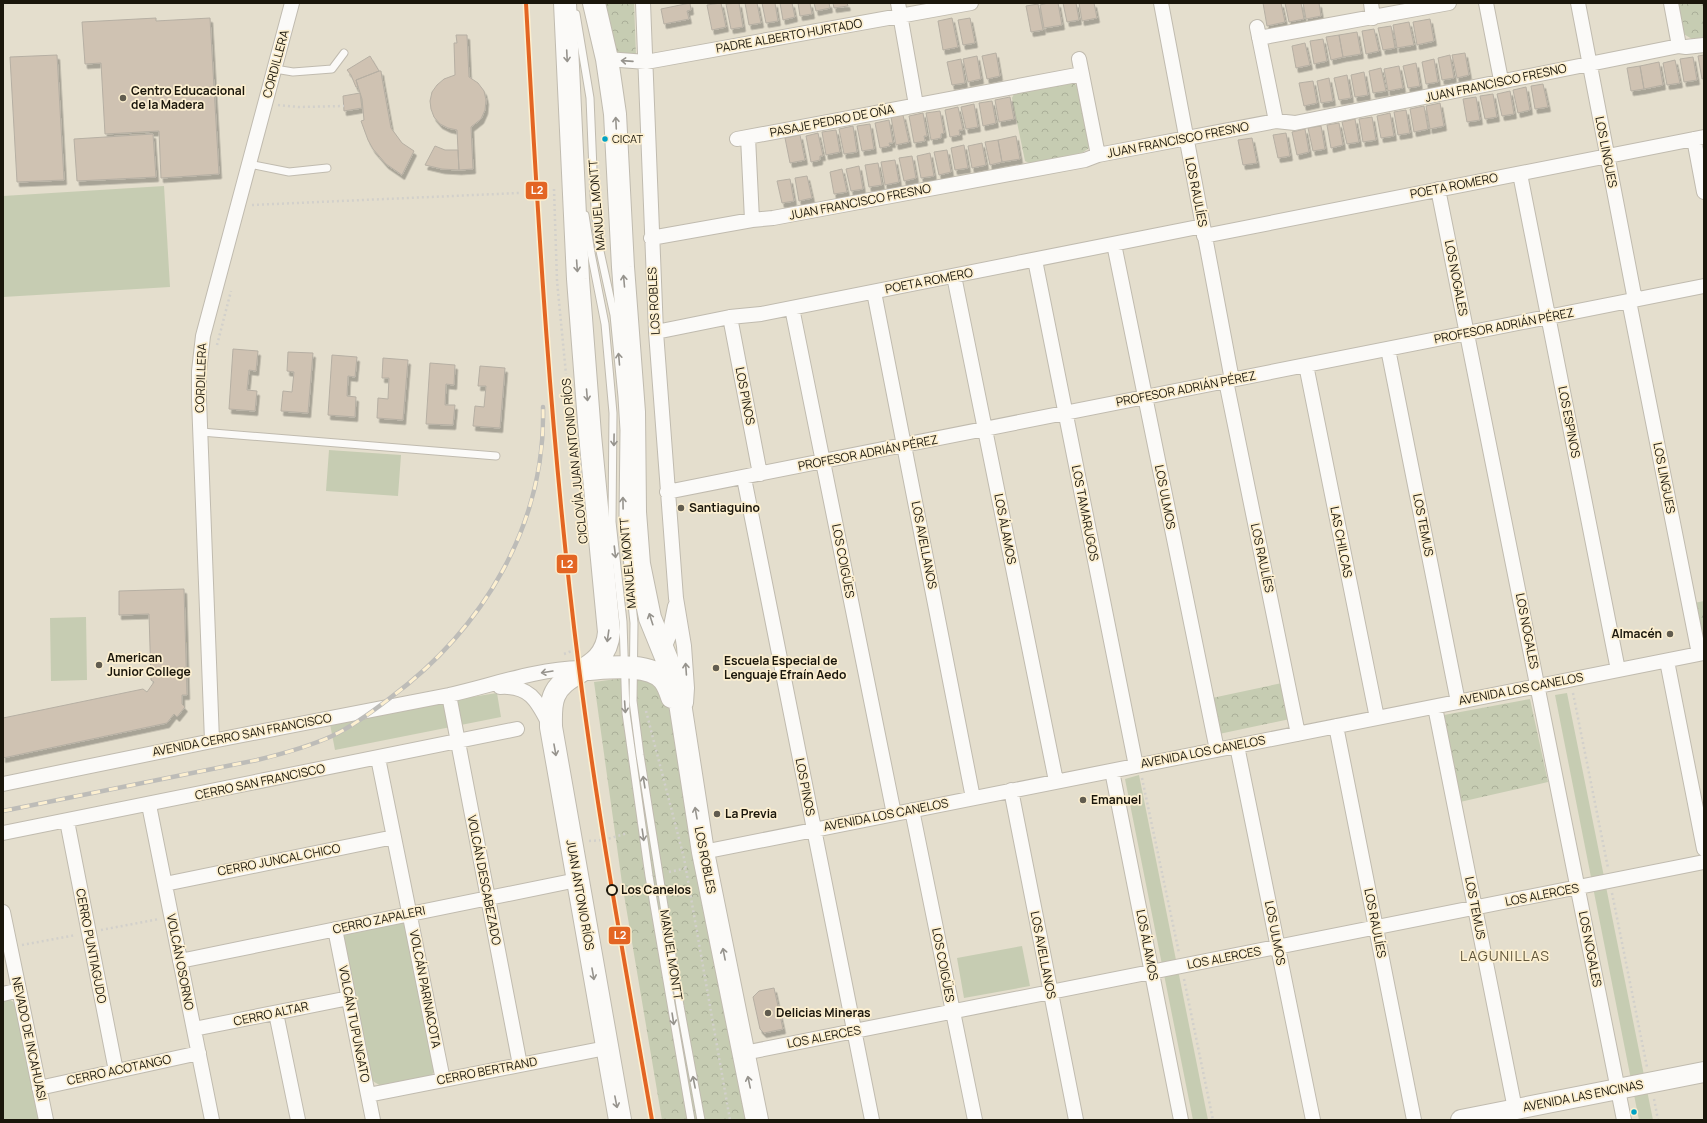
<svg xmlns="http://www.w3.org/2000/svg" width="1707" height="1123" viewBox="0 0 1707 1123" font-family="Manrope,sans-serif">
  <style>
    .grass { fill: #c6ccb2 }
    .park { fill: url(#park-crowns) }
    .building { fill: #cfc2b2; stroke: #b6afa3; filter: url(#shadow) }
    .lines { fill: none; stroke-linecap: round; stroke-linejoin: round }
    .lane-casing { stroke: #c0bbaf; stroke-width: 9 }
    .street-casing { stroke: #c0bbaf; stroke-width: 16 }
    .secondary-casing { stroke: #c0bbaf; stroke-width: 22 }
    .primary-casing { stroke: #c0bbaf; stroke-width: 24 }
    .path { stroke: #d2d0cb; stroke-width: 2.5; stroke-dasharray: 2 3; stroke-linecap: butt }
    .lane { stroke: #fbfaf8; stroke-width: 7 }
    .street { stroke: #fbfaf8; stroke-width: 14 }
    .secondary { stroke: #fbfaf8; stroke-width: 20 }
    .primary { stroke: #fbfaf8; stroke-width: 22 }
    .rail-casing { stroke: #bdbcb8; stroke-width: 4.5 }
    .rail { stroke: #fcefd0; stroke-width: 3; stroke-dasharray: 9; stroke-linecap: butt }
    .rail-1-casing { stroke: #fcefd0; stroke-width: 7 }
    .rail-1 { stroke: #e36523; stroke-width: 4 }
    .oneway { stroke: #96938d }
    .poi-dot { fill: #615c4f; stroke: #fcefd0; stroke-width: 1.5 }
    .bus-dot { fill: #01a2c4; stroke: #fcefd0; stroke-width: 1.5 }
    .stop-dot { fill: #fcefd0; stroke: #1a160b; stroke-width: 2 }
    .labels { text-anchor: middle; stroke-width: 3.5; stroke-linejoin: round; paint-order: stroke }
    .bus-label { font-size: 11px; fill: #1a160b; stroke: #fcefd0; text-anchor: start }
    .street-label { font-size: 12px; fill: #1a160b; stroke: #fcefd0 }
    .poi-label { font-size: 12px; font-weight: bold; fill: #1a160b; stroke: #fcefd0; text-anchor: start }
    .stop-label { font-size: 12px; font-weight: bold; fill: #1a160b; stroke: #fcefd0; text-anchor: start }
    .quarter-label { font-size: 14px; letter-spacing: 1px; fill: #60553a; stroke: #fcefd0 }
    .line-badge { stroke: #fcefd0; stroke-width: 1.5 }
    .badge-label { font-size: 11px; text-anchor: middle; font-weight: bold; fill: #fff }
  </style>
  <defs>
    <pattern id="park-crowns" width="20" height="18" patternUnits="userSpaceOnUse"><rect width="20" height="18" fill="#c6ccb2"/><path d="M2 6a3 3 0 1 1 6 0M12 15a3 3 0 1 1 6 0" fill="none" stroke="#aaae98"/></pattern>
    <filter id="shadow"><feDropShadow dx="2.5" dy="4.5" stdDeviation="0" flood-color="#0004"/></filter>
  </defs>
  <rect width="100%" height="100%" fill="#e4decd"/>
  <!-- grass -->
  <path class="grass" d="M164 186 170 287 3 297V196Z
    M329 450 401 455 398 496 326 491Z
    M86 617 87 680 51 681 50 618Z
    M497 693 501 717 335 750 330 724 453 700Z
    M1567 693 1653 1120H1639L1555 695Z
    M1139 775 1208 1120H1193L1125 779Z
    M399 921 406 926 436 1069 431 1076 381 1086 371 1080 341 939 345 932Z
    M1022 946 1030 986 964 998 957 958Z
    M9 999 15 1003 40 1120H3V1001Z"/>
  <!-- park -->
  <path class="park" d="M604 3H634L636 55 617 52Z
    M1676 3H1704V37L1692 39 1682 33Z
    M1065 82 1074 83 1080 90 1090 140 1089 148 1082 153 1029 163 1025 161 1012 98 1014 94Z
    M1704 601V637L1701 638 1694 603Z
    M631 677 660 680 669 693 750 1120H662L622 883 594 682Z
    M1282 683 1290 719 1219 734 1212 698Z
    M1530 699 1548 782 1460 802 1444 715Z"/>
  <!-- building -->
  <path class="building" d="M690 3 691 10 687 11 689 19 664 24 661 9Z
    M721 3 726 27 712 30 707 5Z
    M739 3 743 27 731 29 726 4Z
    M745 3H757L761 23 749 25Z
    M762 3H775L778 21 766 23Z
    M780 3H792L795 17 783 20Z
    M798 3H810L812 14 800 16Z
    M814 3H829L830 8 816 11Z
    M833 3H847L848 6 834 8Z
    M1048 3H1058L1062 25 1044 28 1040 5Z
    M1063 3H1076L1079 20 1067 22Z
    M1079 3H1094L1097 18 1082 21Z
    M1263 3H1281L1285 22 1267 26Z
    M1285 3H1301L1304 19 1289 22Z
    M1303 3H1319L1321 16 1306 19Z
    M1038 4 1043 30 1031 32 1026 6Z
    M156 18V21L210 18 219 174 161 178 159 131 105 134 101 63 85 64 82 22Z
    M952 18 958 47 943 50 938 21Z
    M970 18 975 43 963 45 958 20Z
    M1430 19 1434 41 1417 45 1413 22Z
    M1409 22 1414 45 1397 48 1393 25Z
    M1391 26 1395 48 1383 50 1378 28Z
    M1374 29 1379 51 1366 54 1362 31Z
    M1357 32 1361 54 1343 57 1339 35Z
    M456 35H467L469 77 478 83 484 91 486 100 485 110 481 119 471 127 473 169 459 170 457 130 448 128 440 124 434 117 431 109 430 101 432 92 437 85 444 79 455 75 454 43H457Z
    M1339 35 1343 57 1331 60 1326 37Z
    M1323 39 1327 61 1314 64 1310 41Z
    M1305 43 1310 65 1296 68 1292 46Z
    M996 53 1000 76 987 79 982 56Z
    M1465 53 1469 75 1457 78 1452 55Z
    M57 55 64 180 17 182 10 57Z
    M1450 55 1454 78 1442 80 1438 58Z
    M1704 55V78L1702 79 1698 56Z
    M370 56 379 71 356 80 358 87H356L351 75 347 70Z
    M977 56 981 79 968 82 963 59Z
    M1693 57 1697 80 1684 82 1680 59Z
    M961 59 965 83 952 85 947 62Z
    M1434 59 1438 82 1426 84 1422 62Z
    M1675 60 1680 83 1667 85 1663 63Z
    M1659 62 1663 85 1644 89 1640 66Z
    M1416 63 1420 86 1408 88 1403 66Z
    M1399 66 1403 88 1388 91 1384 69Z
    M1640 66 1644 89 1631 91 1627 68Z
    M1381 68 1386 91 1373 93 1369 71Z
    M379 71H381L382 78 391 128 402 143 414 151 402 175 386 164 373 149 368 140 361 121 364 120 362 99 356 80Z
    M1364 72 1368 95 1355 97 1351 75Z
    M1347 75 1351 98 1339 100 1334 78Z
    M1329 78 1333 101 1321 103 1317 81Z
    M1313 81 1317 103 1304 106 1299 83Z
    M1543 84 1548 107 1535 109 1531 86Z
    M1526 87 1530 110 1518 113 1513 90Z
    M1510 91 1514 114 1502 116 1497 94Z
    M360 93 362 108 344 111 343 96Z
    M1493 94 1497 117 1485 119 1480 96Z
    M1010 97 1014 119 999 122 995 100Z
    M1476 97 1480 120 1467 122 1463 99Z
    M992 101 996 123 983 126 979 103Z
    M1440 103 1444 126 1430 129 1426 106Z
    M974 104 978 127 966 129 961 107Z
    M1424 106 1428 129 1414 132 1410 109Z
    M958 107 963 130H959L960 135 950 137 945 110Z
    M1406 110 1410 133 1398 135 1394 112Z
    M940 111 944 133 941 134V138L931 140 926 113Z
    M923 113 927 136H924L925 141 914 143 909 116Z
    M1390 113 1394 136 1381 138 1377 116Z
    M903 115 909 142 896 145 891 117Z
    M1372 117 1376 140 1363 142 1359 119Z
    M1355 119 1359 142 1347 144 1342 122Z
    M889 120 893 143H889L890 146 880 148 875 123Z
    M1339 123 1343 145 1331 148 1327 125Z
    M870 124 874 149 862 151 857 126Z
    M853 126 857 152 844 154 839 129Z
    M1321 126 1325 149 1313 151 1308 128Z
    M1305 129 1309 152 1297 155 1292 132Z
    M836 130 840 152 826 155 822 132Z
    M818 133 823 156H820V160L811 162 806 136Z
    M1286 133 1290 156 1278 158 1273 135Z
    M153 134 156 177 77 181 74 139Z
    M800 135 805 160 790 163 785 138Z
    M1016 136 1020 159 1002 162 998 140Z
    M1252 138 1257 163 1243 165 1238 140Z
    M998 140 1002 162 990 165 985 142Z
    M982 143 986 165 972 168 968 146Z
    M964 145 968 168 955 170 951 148Z
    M435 146 445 150H458L459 170 442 169 425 165Z
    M947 150 951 172 939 175 934 152Z
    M930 153 934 176 921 178 917 156Z
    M912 156 916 178 904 181 899 158Z
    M895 160 899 182 885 185 881 162Z
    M878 163 882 185 869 187 865 165Z
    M859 166 863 189 851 191 846 169Z
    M842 169 847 192 834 194 830 172Z
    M807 176 812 198 799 201 795 178Z
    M790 179 794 201 782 203 777 181Z
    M233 349 258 351 256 371 249 370 247 390 257 391 255 411 229 409Z
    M288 352 313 353 308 413 281 411 283 391 292 392 294 372 287 371Z
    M332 355 357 357 355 377 348 376 347 396 356 397 355 417 328 415Z
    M383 358 408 360 403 420 377 418 378 398 388 399 389 378H382Z
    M430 363 455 365 454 385 446 384 445 405H455L453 425 426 424Z
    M480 366 505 368 500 428 473 426 475 406 484 407 486 386H478Z
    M184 589 187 695H182V704L185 707 177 717 174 714 167 723 3 758V718L143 689 147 692 154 682 151 680 149 614 119 615V591Z
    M774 988 783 1029 764 1033 760 1029 753 997 759 991Z"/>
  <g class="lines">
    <!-- lane casing -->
    <g class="lane-casing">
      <path id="lane" d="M576 14 590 98 594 194 598 242 614 315 622 397 624 430 623 519 634 623 633 701 640 755 680 1006 701 1120
        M275 69 293 72 332 69 344 53
        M249 164 289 172 327 168
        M585 215 591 253 605 324 613 413 612 522 623 622 626 713 649 876 691 1120
        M201 432 496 456"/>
    </g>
    <!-- street casing -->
    <g class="street-casing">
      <path id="street" d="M643 3 656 332 676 598 684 646 687 688 686 703
        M898 3 916 105
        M1161 3 1232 380
        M1371 3 1373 18
        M1486 3 1501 80
        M1578 3 1635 300
        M1671 3 1679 46
        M1257 27 1276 121
        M1259 38 1449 3
        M607 59 646 62 971 3
        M1079 59 1098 155
        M748 137 752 220
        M737 139 1082 74
        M1694 139 1704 192
        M1520 174 1618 670
        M1438 189 1624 1120
        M1204 236 1704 137
        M651 238 752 220 773 218 1085 160 1098 155 1276 121 1295 123 1679 46 1686 47 1704 45
        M1114 244 1217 750
        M1035 260 1136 766
        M954 276 1056 781
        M874 292 973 798
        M1629 301 1699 654
        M792 308 894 814
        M730 317 760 474
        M656 332 730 317 761 314 1203 226
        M1388 349 1458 702
        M1306 365 1377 718
        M1226 381 1298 734
        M744 478 872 1120
        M667 492 1704 286
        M663 651 669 636 675 606
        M1667 661 1704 849
        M500 687C529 685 537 700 549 724
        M449 695 520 1065
        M1435 707 1515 1109
        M1336 726 1414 1120
        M212 741 199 399V371L203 336 292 3
        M1237 746 1313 1120
        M378 758 443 1080
        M1112 771 1181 1120
        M3 784 212 741 449 695C493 685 536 669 581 668
        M1011 790 1076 1120
        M149 805 212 1120
        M912 810 975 1120
        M67 821 116 1071
        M3 833 517 729
        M703 852 1704 653
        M165 884 394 837
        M3 912 46 1120
        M335 929 373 1120
        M180 961 577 880
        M3 994 19 990
        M276 1013 298 1120
        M194 1029 349 998
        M744 1053 1704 862
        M39 1088 199 1053
        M368 1095 606 1048"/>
    </g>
    <!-- secondary casing -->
    <g class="secondary-casing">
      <path id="secondary" d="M1461 1120 1704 1072"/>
    </g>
    <!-- primary casing -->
    <g class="primary-casing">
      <path id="primary" d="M565 3 578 279 590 435 609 632C606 673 564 669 554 696 550 706 551 717 551 727L620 1120
        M594 3 607 59 615 114 623 267 634 412 635 512 639 564 650 618 674 677 680 703 703 852 757 1120
        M586 669C606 668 650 662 664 680 668 685 670 691 672 697"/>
    </g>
    <!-- path -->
    <path class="path" d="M278 105 299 107 344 106
      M554 189 557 281 566 374
      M252 205 519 193
      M217 345 231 291
      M564 654 569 652 580 649
      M1573 693 1608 868
      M646 711 684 858 730 1120
      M1142 778 1179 953
      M589 841 604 840 628 833
      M669 872 687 868
      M1612 893 1647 1067
      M101 930 159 919
      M22 945 76 935
      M1184 979 1213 1120
      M1654 1099 1658 1120"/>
    <!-- lane -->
    <use href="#lane" class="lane"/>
    <!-- street -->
    <use href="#street" class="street"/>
    <!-- secondary -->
    <use href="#secondary" class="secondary"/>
    <!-- primary -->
    <use href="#primary" class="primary"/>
    <!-- rail casing -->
    <g class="rail-casing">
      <path id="rail" d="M3 811 257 760C282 754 308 747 332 736 353 726 372 712 390 698 483 629 546 525 543 407"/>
    </g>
    <!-- rail -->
    <use href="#rail" class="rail"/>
    <!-- rail-1 casing -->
    <g class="rail-1-casing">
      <path id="rail-1" d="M526 3C538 225 551 447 579 668 598 819 626 970 652 1120"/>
    </g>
    <!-- rail-1 -->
    <use href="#rail-1" class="rail-1"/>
  </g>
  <!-- one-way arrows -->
  <defs><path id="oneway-shaft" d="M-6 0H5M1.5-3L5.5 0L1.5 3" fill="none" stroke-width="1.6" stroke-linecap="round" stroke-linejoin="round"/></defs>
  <g class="oneway">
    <use href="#oneway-shaft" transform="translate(567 56) rotate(87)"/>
    <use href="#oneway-shaft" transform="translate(627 61) rotate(-176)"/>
    <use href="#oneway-shaft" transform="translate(616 123) rotate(-93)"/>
    <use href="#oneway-shaft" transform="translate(577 266) rotate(86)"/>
    <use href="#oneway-shaft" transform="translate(624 281) rotate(-95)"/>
    <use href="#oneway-shaft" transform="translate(619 359) rotate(-95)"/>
    <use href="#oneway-shaft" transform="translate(587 395) rotate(85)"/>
    <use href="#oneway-shaft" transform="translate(614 440) rotate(91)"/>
    <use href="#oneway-shaft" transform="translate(623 503) rotate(-91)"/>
    <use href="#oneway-shaft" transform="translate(615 552) rotate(83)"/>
    <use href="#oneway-shaft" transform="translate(651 619) rotate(-108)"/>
    <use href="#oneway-shaft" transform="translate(608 636) rotate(98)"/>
    <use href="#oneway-shaft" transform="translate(686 669) rotate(-94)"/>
    <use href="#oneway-shaft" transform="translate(547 672) rotate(171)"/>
    <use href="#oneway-shaft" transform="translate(625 707) rotate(86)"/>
    <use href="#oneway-shaft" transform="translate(555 750) rotate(80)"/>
    <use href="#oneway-shaft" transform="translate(644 782) rotate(-99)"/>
    <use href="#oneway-shaft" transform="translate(696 813) rotate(-100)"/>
    <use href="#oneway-shaft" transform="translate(643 835) rotate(82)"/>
    <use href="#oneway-shaft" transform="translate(724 954) rotate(-101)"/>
    <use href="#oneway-shaft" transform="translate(593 974) rotate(80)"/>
    <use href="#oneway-shaft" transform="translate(673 1019) rotate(81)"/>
    <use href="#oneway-shaft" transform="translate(694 1082) rotate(-101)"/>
    <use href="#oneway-shaft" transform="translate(749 1082) rotate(-102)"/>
    <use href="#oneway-shaft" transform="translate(616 1102) rotate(79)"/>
  </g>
  <!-- markers -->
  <g class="poi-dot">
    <circle cx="123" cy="98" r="4"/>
    <circle cx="681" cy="508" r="4"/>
    <circle cx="1670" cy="634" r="4"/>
    <circle cx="99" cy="665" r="4"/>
    <circle cx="716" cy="668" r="4"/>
    <circle cx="1083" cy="800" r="4"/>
    <circle cx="717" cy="814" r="4"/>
    <circle cx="768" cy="1013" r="4"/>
  </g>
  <g class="bus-dot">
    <circle cx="605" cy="139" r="3.5"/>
    <circle cx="1634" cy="1112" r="3.5"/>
  </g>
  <circle class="stop-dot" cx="612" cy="890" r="5"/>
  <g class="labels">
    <!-- bus labels -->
    <g class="bus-label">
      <text x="612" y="143">CICAT</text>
    </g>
    <!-- street labels -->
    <g class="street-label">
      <text transform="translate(789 36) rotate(-10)" y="4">PADRE ALBERTO HURTADO</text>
      <text transform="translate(276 64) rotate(-75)" y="4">CORDILLERA</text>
      <text transform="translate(1496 83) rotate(-12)" y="4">JUAN FRANCISCO FRESNO</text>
      <text transform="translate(832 121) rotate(-11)" y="4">PASAJE PEDRO DE OÑA</text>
      <text transform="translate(1178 140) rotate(-11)" y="4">JUAN FRANCISCO FRESNO</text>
      <text transform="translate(1606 152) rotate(79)" y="4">LOS LINGUES</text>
      <text transform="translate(1454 186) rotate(-11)" y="4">POETA ROMERO</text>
      <text transform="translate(1196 192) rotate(79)" y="4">LOS RAULÍES</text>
      <text transform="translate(860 202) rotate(-11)" y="4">JUAN FRANCISCO FRESNO</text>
      <text transform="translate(597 205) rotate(-95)" y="4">MANUEL MONTT</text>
      <text transform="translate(1456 278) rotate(79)" y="4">LOS NOGALES</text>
      <text transform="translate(929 281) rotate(-11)" y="4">POETA ROMERO</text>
      <text transform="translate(654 301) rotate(-93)" y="4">LOS ROBLES</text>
      <text transform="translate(1504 326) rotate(-11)" y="4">PROFESOR ADRIÁN PÉREZ</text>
      <text transform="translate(201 378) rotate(-88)" y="4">CORDILLERA</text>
      <text transform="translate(1186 389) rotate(-11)" y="4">PROFESOR ADRIÁN PÉREZ</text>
      <text transform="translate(745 396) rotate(79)" y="4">LOS PINOS</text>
      <text transform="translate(1569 422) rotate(79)" y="4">LOS ESPINOS</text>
      <text transform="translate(868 453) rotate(-11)" y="4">PROFESOR ADRIÁN PÉREZ</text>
      <text transform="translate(575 461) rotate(-96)" y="4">CICLOVÍA JUAN ANTONIO RÍOS</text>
      <text transform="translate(1664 478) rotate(79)" y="4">LOS LINGUES</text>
      <text transform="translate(1165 497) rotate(79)" y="4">LOS ULMOS</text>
      <text transform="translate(1085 513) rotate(79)" y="4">LOS TAMARUGOS</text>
      <text transform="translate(1423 525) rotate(79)" y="4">LOS TEMUS</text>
      <text transform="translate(1005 529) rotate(79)" y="4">LOS ÁLAMOS</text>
      <text transform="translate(1341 542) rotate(79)" y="4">LAS CHILCAS</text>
      <text transform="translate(924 545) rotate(79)" y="4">LOS AVELLANOS</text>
      <text transform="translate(1262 558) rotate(78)" y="4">LOS RAULÍES</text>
      <text transform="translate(843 561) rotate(79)" y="4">LOS COIGÜES</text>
      <text transform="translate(628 563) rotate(-95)" y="4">MANUEL MONTT</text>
      <text transform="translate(1527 631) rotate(79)" y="4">LOS NOGALES</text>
      <text transform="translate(1521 689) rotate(-11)" y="4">AVENIDA LOS CANELOS</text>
      <text transform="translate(242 735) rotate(-11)" y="4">AVENIDA CERRO SAN FRANCISCO</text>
      <text transform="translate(1203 752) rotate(-11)" y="4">AVENIDA LOS CANELOS</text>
      <text transform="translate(260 782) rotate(-12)" y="4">CERRO SAN FRANCISCO</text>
      <text transform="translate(805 787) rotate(79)" y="4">LOS PINOS</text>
      <text transform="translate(886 815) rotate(-11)" y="4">AVENIDA LOS CANELOS</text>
      <text transform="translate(279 860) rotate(-11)" y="4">CERRO JUNCAL CHICO</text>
      <text transform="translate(705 860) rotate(79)" y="4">LOS ROBLES</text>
      <text transform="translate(484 880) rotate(79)" y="4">VOLCÁN DESCABEZADO</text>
      <text transform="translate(580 895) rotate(80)" y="4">JUAN ANTONIO RÍOS</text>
      <text transform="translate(1542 895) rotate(-11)" y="4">LOS ALERCES</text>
      <text transform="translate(1475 908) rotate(79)" y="4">LOS TEMUS</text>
      <text transform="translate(379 920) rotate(-12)" y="4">CERRO ZAPALERI</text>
      <text transform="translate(1375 923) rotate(79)" y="4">LOS RAULÍES</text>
      <text transform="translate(1275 933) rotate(79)" y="4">LOS ULMOS</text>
      <text transform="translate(1147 945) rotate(79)" y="4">LOS ÁLAMOS</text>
      <text transform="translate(91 946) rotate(79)" y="4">CERRO PUNTIAGUDO</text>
      <text transform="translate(1590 949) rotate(79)" y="4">LOS NOGALES</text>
      <text transform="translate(671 955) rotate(81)" y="4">MANUEL MONTT</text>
      <text transform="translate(1043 955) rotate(79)" y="4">LOS AVELLANOS</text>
      <text transform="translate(1224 958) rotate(-11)" y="4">LOS ALERCES</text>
      <text transform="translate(180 962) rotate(79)" y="4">VOLCÁN OSORNO</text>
      <text transform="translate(943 965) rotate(79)" y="4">LOS COIGÜES</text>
      <text transform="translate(425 989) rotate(79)" y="4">VOLCÁN PARINACOTA</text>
      <text transform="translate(271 1014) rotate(-12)" y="4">CERRO ALTAR</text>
      <text transform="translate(354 1024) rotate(79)" y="4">VOLCÁN TUPUNGATO</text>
      <text transform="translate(824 1037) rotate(-11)" y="4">LOS ALERCES</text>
      <text transform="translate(29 1039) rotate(78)" y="4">NEVADO DE INCAHUASI</text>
      <text transform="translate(119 1070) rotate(-12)" y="4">CERRO ACOTANGO</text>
      <text transform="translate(487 1071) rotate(-11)" y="4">CERRO BERTRAND</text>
      <text transform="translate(1583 1096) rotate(-11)" y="4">AVENIDA LAS ENCINAS</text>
    </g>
    <!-- poi labels -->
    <g class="poi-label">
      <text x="131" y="95">Centro Educacional<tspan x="131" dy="14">de la Madera</tspan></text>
      <text x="689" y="512">Santiaguino</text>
      <text x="1662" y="638" text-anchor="end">Almacén</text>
      <text x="107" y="662">American<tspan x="107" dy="14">Junior College</tspan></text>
      <text x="724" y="665">Escuela Especial de<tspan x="724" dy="14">Lenguaje Efraín Aedo</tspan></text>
      <text x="1091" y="804">Emanuel</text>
      <text x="725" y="818">La Previa</text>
      <text x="776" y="1017">Delicias Mineras</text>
    </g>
    <!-- stop labels -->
    <g class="stop-label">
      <text x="621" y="894">Los Canelos</text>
    </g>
    <!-- quarter labels -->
    <g class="quarter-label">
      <text x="1505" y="961">LAGUNILLAS</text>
    </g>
  </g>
  <g class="line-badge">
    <rect x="525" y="181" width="23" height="19" rx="4" fill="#e36523"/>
    <rect x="556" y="554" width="22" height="20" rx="4" fill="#e36523"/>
    <rect x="608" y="926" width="23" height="19" rx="4" fill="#e36523"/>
  </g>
  <g class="badge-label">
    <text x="537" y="194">L2</text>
    <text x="567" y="568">L2</text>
    <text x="620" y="939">L2</text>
  </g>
  <!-- border -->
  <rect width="1707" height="1123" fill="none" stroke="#1a160b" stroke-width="8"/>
</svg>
